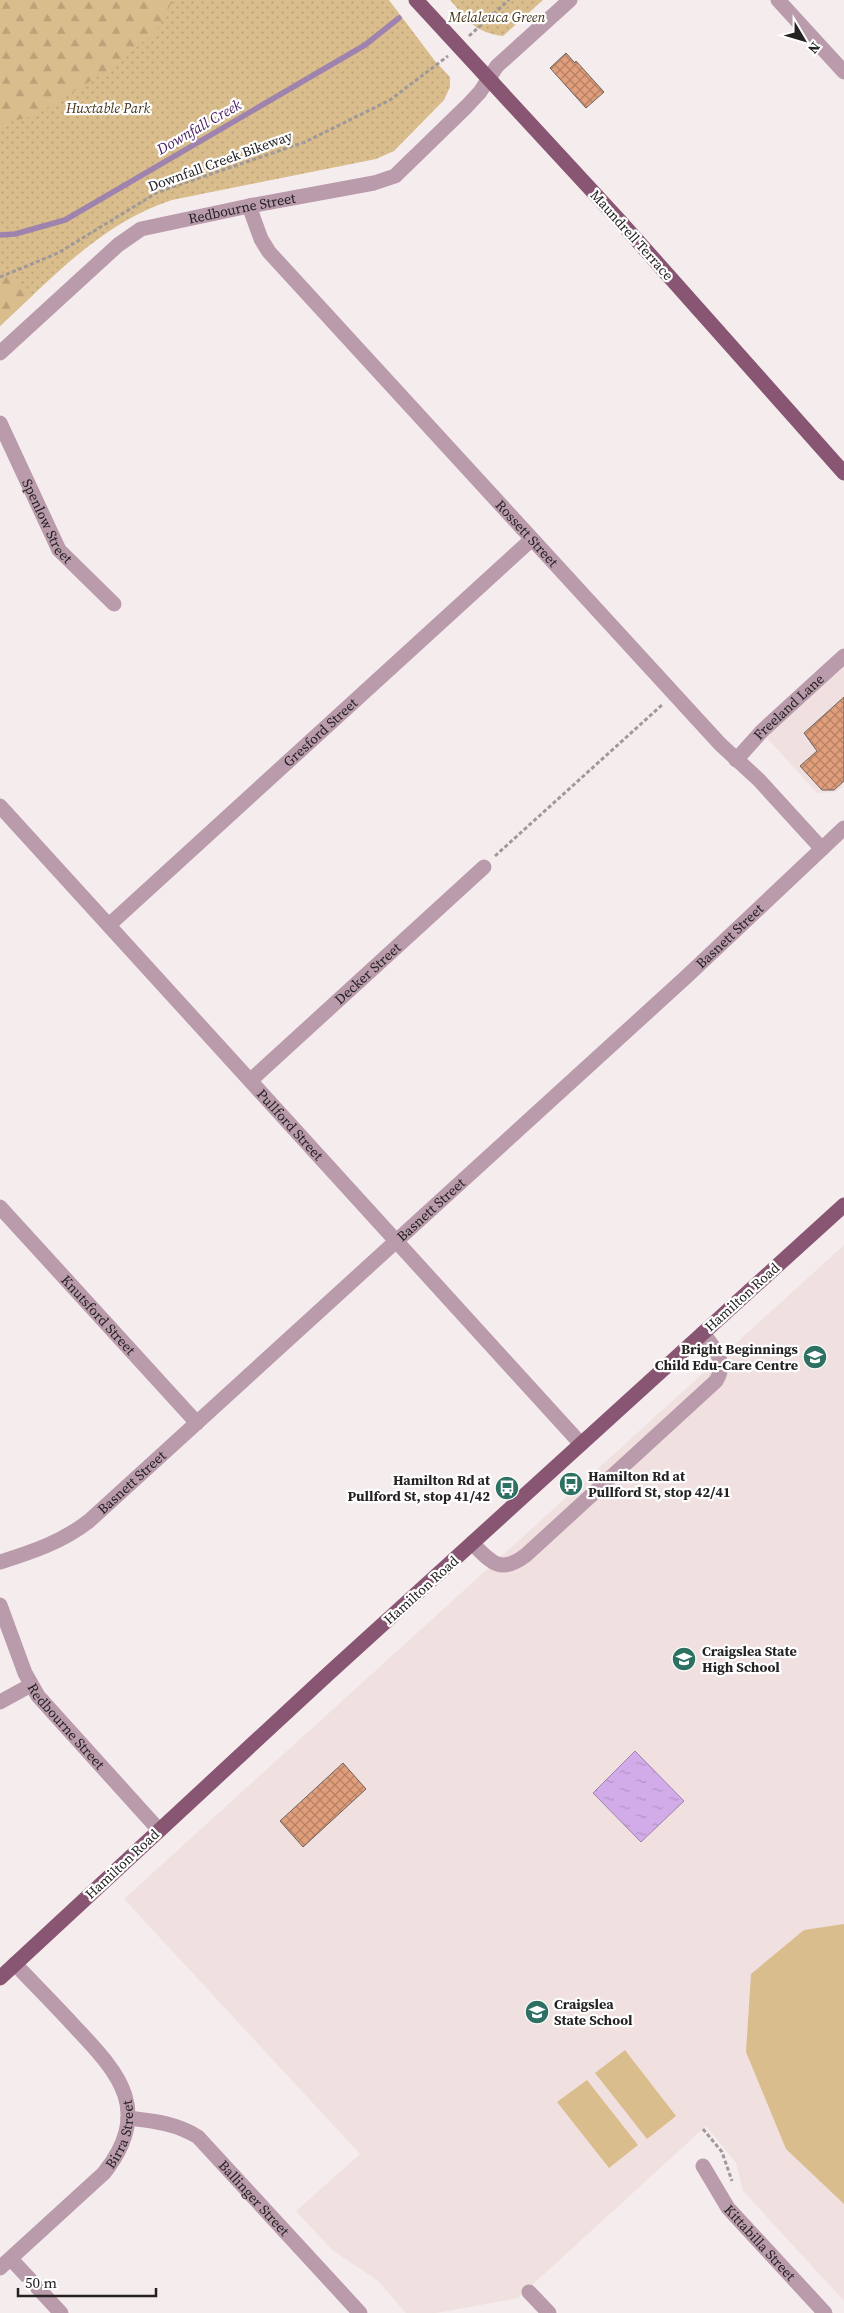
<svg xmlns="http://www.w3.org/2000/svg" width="844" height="2313" viewBox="0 0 844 2313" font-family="'Source Serif 4',serif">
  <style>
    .built { fill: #f1e0e0 }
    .green { fill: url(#green-dots) }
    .forest { fill: url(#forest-firs) }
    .pitch { fill: #dabd8c }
    .water { fill: url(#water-ripples); stroke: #9d83ad }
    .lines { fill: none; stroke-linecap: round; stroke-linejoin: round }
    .stream { stroke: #9d83ad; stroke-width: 5.5 }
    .building { fill: url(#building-cross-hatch); stroke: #6a6461 }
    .path { stroke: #9f9999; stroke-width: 3; stroke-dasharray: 4 2.5; stroke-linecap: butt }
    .minor { stroke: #b99bab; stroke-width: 15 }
    .major { stroke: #885573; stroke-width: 15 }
    .labels { text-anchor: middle; stroke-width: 4.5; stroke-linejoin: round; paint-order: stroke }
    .park-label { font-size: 14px; font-style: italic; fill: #443417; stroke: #fff }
    .street-label { font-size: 14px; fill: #252222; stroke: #fff }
    .poi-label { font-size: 14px; font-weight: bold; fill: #252222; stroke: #fff; text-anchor: start }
    .water-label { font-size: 15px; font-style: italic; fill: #47185f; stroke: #fff }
  </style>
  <defs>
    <pattern id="green-dots" width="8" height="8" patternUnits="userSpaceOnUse" patternTransform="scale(1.25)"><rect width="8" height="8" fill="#dabd8c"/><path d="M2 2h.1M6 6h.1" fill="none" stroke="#bba278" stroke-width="1.8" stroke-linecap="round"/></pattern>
    <pattern id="forest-firs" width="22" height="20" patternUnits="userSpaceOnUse" patternTransform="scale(1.25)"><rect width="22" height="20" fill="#dabd8c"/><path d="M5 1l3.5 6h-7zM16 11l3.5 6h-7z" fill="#bba278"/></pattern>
    <pattern id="water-ripples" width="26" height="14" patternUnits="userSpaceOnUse" patternTransform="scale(1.25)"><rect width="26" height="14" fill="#d1ace8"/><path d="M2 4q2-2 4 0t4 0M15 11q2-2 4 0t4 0" fill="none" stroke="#b394c7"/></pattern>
    <pattern id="building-cross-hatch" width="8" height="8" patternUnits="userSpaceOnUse" patternTransform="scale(1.25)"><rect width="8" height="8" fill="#e09e7b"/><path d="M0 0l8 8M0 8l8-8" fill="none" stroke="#b58064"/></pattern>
  </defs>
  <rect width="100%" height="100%" fill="#f5eded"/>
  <!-- built -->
  <path class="built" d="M844 667V785L836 792 817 793 766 737Z
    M844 1245V2301L743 2191 736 2163 706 2126 518 2298 436 2313H406L377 2280 332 2250 296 2211 360 2154 124 1899Z"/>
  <!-- green -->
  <path class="green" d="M0 0H389L435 61 450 77V87L444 100 394 151 376 159 172 200C103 222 52 278 0 326Z
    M450 0H543L503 36C474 32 469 21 450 0Z"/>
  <!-- forest -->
  <path class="forest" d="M0 0H173L156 31 113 67 34 116 0 124Z
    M0 271 33 295 0 326Z"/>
  <!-- pitch -->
  <path class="pitch" d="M844 1924V2204L786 2149 746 2052 751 1974 804 1930Z
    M625 2050 676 2116 647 2139 595 2073Z
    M587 2080 638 2145 609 2168 557 2102Z"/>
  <!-- water -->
  <path class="water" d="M635 1751 684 1801 641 1842 593 1793Z"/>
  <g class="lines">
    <!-- stream -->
    <path class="stream" d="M0 235 15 234 65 220 365 45 399 18"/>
  </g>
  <!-- building -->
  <path class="building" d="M566 53 575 63 576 61 604 92 586 108 550 68Z
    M844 697V781L834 790H822L800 766 817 751 804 733Z
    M343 1763 366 1789 303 1847 280 1821Z"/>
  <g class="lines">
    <!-- path -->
    <path class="path" d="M469 36 509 0
      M0 277 58 253 158 192 305 142 390 100 448 56
      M495 856 663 704
      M703 2129 722 2152 732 2181"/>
    <!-- minor -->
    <g class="minor">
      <path d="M778 0 844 72"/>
      <path id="s1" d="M249 206 261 239 269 252 720 744 759 780 822 849"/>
      <path id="s2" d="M0 353 118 245 141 229 249 206 374 183 395 176 467 106 480 92 497 66 570 0"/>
      <path id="s3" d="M0 423 59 550 114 604"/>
      <path id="s4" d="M736 760 762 731 844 656"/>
      <path id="s5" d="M0 806 581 1444"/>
      <path id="s6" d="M109 925 532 539"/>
      <path id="s7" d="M251 1080 484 867"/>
      <path id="s8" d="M0 1207 197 1423"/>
      <path d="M472 1543C491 1562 500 1575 526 1555L716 1381C728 1362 714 1348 703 1333"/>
      <path id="s9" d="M0 1562C32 1552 62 1542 89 1521L686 977 844 828"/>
      <path id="s10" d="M0 1605 25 1673 38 1696 159 1830"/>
      <path d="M0 1702 31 1685"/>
      <path id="s11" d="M128 2118C153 2121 176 2123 198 2137L360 2313"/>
      <path id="s12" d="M703 2166 728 2208 825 2313"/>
      <path d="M11 2259 61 2313"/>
      <path id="s13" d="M0 2268 104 2173C152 2112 121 2075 76 2028 56 2006 35 1985 15 1964"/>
      <path d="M529 2292 549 2313"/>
    </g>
    <!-- major -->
    <path class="major" d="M416 0 619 220 844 473
      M0 1978 327 1675 844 1205"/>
  </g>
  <!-- icons -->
  <defs>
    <g id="school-disc" transform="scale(1.25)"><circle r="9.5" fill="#2e7163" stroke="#fff"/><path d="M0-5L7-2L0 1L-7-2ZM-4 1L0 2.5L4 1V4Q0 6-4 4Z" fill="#fff"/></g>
    <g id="bus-disc" transform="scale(1.25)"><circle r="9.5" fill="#2e7163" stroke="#fff"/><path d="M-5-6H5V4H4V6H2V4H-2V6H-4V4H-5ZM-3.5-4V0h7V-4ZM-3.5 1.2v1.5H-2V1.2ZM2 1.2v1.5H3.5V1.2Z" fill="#fff"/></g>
  </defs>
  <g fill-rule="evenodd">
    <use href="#school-disc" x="815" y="1357"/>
    <use href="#bus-disc" x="571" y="1484"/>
    <use href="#bus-disc" x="507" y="1488"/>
    <use href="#school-disc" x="684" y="1659"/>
    <use href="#school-disc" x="537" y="2012"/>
  </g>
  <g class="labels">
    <!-- park labels -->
    <g class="park-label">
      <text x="497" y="22">Melaleuca Green</text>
      <text x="108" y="113">Huxtable Park</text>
    </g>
    <!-- street labels -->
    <g class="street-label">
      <text transform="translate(220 161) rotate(-20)" y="5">Downfall Creek Bikeway</text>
      <text dy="5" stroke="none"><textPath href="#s2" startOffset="291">Redbourne Street</textPath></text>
      <text transform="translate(632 235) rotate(48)" y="5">Maundrell Terrace</text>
      <text dy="5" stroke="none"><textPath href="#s3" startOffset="109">Spenlow Street</textPath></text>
      <text dy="5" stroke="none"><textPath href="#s1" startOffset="432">Rossett Street</textPath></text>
      <text dy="5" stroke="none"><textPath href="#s4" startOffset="75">Freeland Lane</textPath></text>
      <text dy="5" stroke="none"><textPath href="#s6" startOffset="286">Gresford Street</textPath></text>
      <text dy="5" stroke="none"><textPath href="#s9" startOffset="966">Basnett Street</textPath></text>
      <text dy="5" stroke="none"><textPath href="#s7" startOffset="158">Decker Street</textPath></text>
      <text dy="5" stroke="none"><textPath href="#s5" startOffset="431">Pullford Street</textPath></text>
      <text dy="5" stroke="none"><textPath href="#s9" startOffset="561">Basnett Street</textPath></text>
      <text transform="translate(742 1297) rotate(-42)" y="5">Hamilton Road</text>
      <text dy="5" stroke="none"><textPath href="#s8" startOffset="146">Knutsford Street</textPath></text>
      <text dy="5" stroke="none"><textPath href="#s9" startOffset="156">Basnett Street</textPath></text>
      <text transform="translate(421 1590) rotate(-42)" y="5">Hamilton Road</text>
      <text dy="5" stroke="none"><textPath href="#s10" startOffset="140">Redbourne Street</textPath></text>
      <text transform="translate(122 1864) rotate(-43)" y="5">Hamilton Road</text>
      <text dy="5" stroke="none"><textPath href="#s13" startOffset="184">Birra Street</textPath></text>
      <text dy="5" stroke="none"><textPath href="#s11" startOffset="156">Ballinger Street</textPath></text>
      <text dy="5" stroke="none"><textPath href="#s12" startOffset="96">Kittabilla Street</textPath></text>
    </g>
    <!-- poi labels -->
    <g class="poi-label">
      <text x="798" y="1354" text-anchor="end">Bright Beginnings<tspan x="798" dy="16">Child Edu-Care Centre</tspan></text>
      <text x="588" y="1481">Hamilton Rd at<tspan x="588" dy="16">Pullford St, stop 42/41</tspan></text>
      <text x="490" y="1485" text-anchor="end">Hamilton Rd at<tspan x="490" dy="16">Pullford St, stop 41/42</tspan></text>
      <text x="702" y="1656">Craigslea State<tspan x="702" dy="16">High School</tspan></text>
      <text x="554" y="2009">Craigslea<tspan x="554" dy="16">State School</tspan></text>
    </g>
    <!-- water labels -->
    <g class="water-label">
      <text transform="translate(199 127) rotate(-30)" y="5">Downfall Creek</text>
    </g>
  </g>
  <!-- north arrow -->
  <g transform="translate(804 40) rotate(128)" stroke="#ffffff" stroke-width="4" paint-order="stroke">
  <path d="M0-4L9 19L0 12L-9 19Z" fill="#252222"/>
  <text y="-8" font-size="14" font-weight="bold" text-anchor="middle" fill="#252222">N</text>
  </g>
  <!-- scale -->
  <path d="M18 2288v8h138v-8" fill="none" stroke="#252222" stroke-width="2.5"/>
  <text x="25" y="2288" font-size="15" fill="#252222" stroke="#ffffff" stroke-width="4" paint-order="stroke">50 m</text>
</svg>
